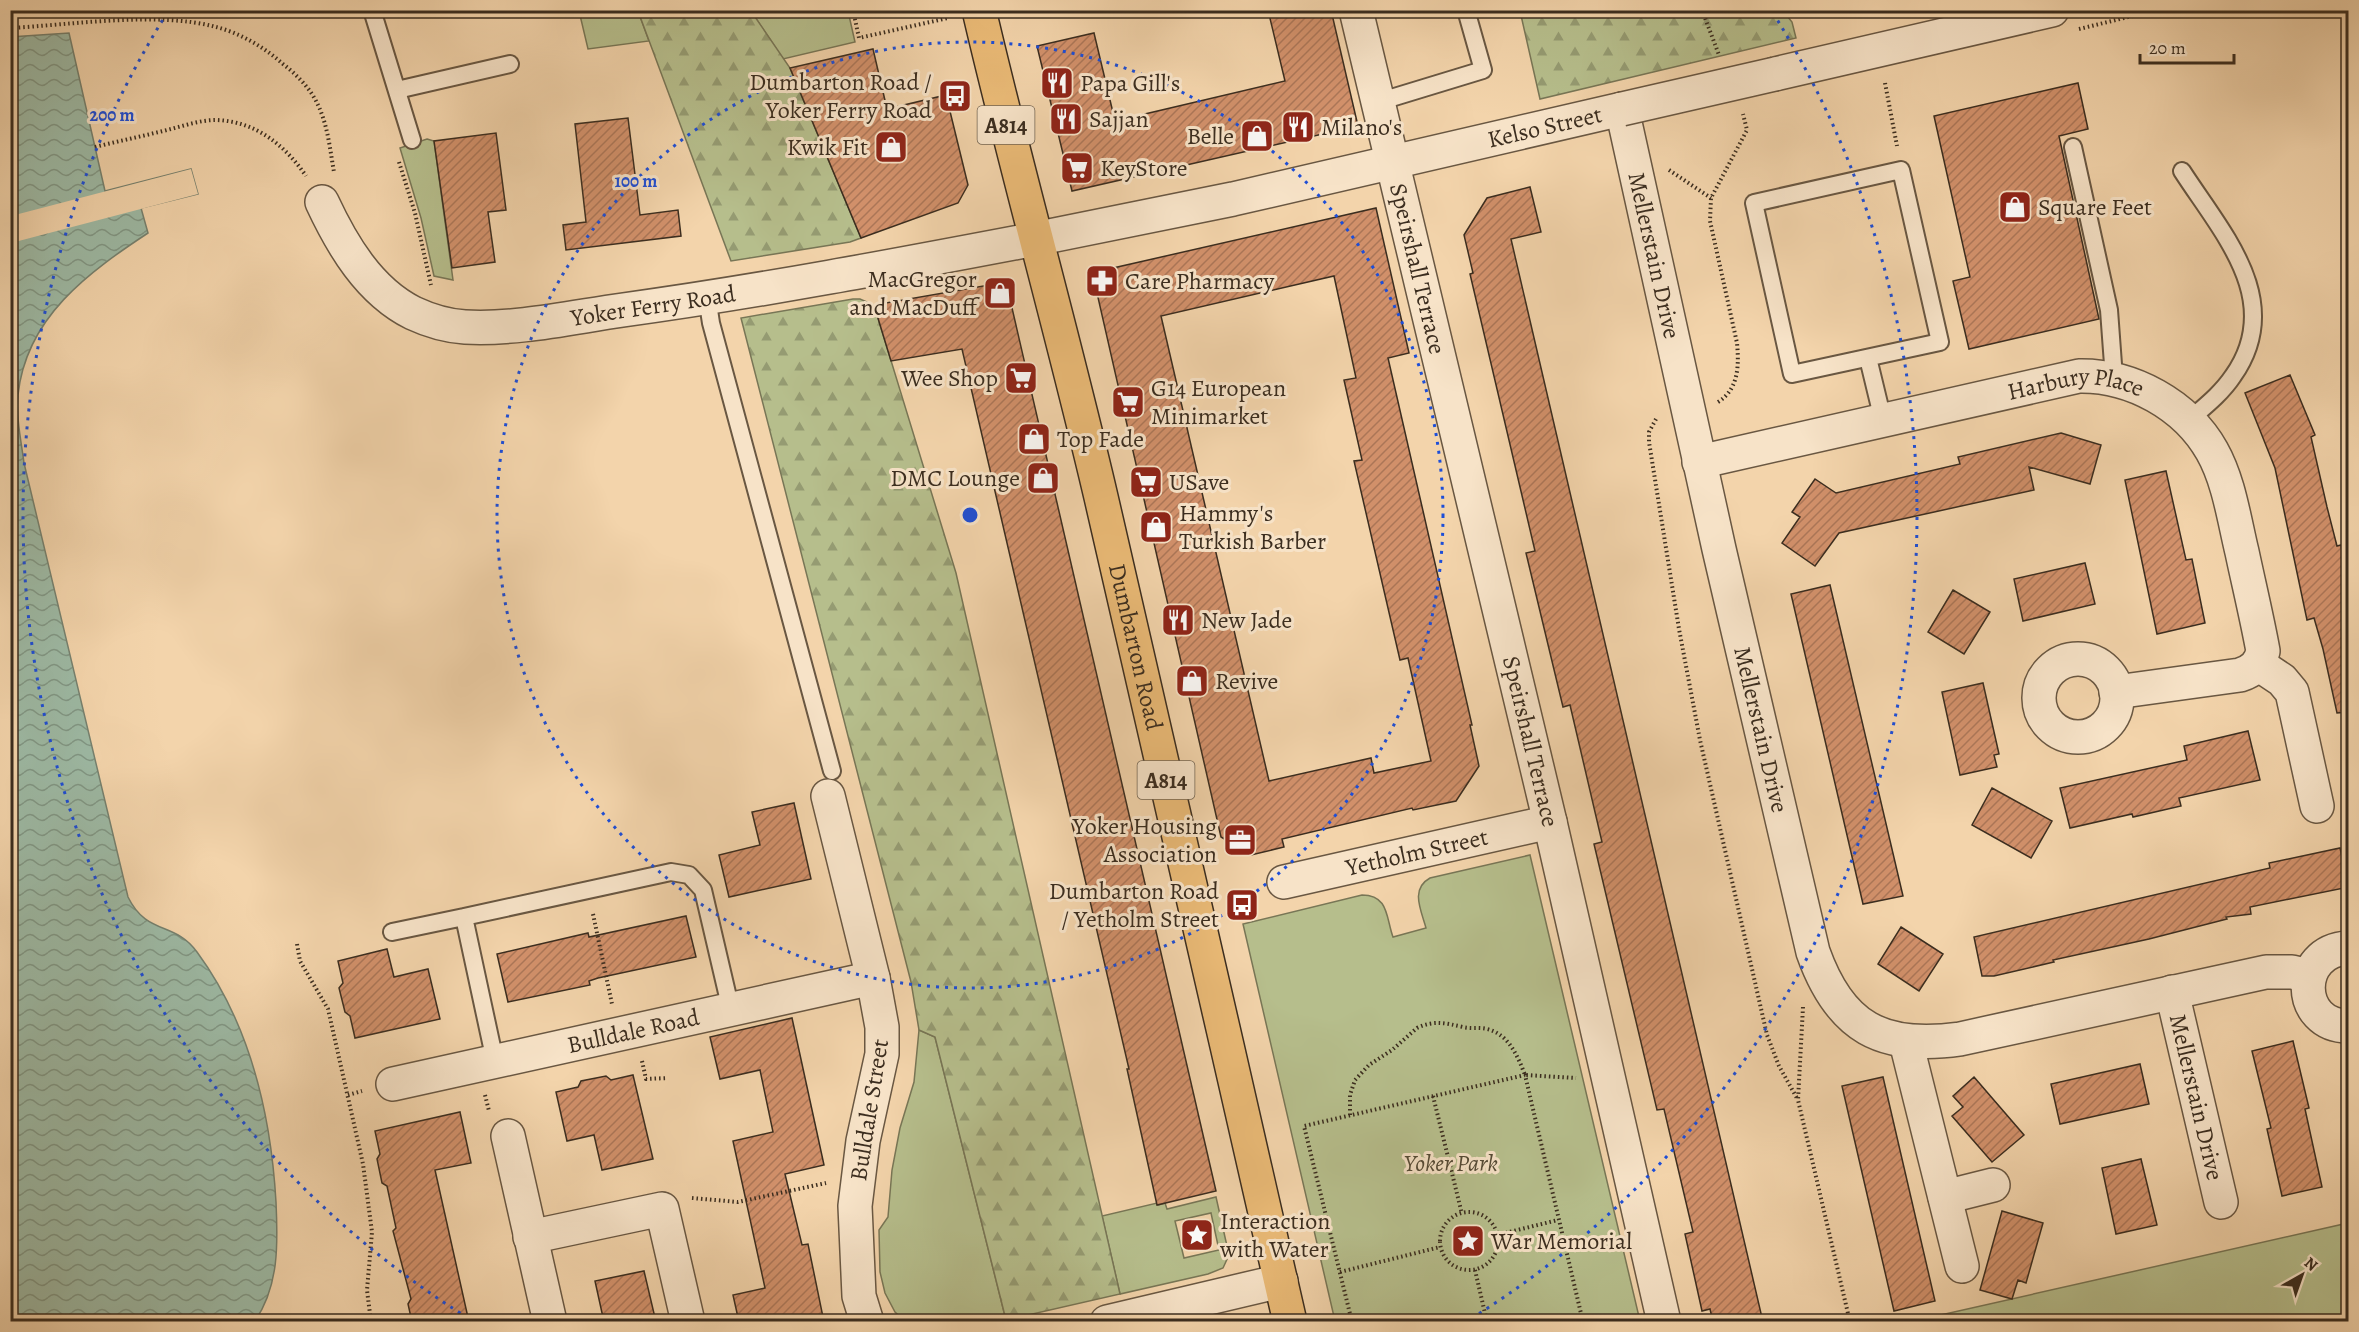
<svg xmlns="http://www.w3.org/2000/svg" width="2359" height="1332" viewBox="0 0 2359 1332" font-family="Alegreya,serif">
  <style>
    .green { fill: #b6be8c; stroke: #787656; stroke-width: 1.5; fill-rule: evenodd }
    .forest { fill: url(#forest-firs); stroke: #787656; stroke-width: 1.5 }
    .water { fill: url(#water-waves); stroke: #76816f; stroke-width: 1.5 }
    .pier { fill: #f3d4ab }
    .building { fill: url(#building-hatch); stroke: #3b2d1f; stroke-width: 1.5; fill-rule: evenodd }
    .lines { fill: none; stroke-linecap: round; stroke-linejoin: round }
    .service-casing { stroke: #695742; stroke-width: 20 }
    .minor-casing { stroke: #695742; stroke-width: 36 }
    .tertiary-casing { stroke: #695742; stroke-width: 36 }
    .primary-casing { stroke: #3b2d1f; stroke-width: 36 }
    .path { stroke: #3b2d1f; stroke-width: 4; stroke-dasharray: 1.5 3; stroke-linecap: butt }
    .service { stroke: #f7e3c8; stroke-width: 16 }
    .minor { stroke: #f7e3c8; stroke-width: 33 }
    .tertiary { stroke: #f7e3c8; stroke-width: 33 }
    .primary { stroke: #eaba76; stroke-width: 33 }
    .rail { stroke: #3b2d1f; stroke-width: 4.5; stroke-dasharray: 10 10; stroke-linecap: butt }
    .tertiary-bridge-casing { stroke: #695742; stroke-width: 36; stroke-linecap: butt }
    .tertiary-bridge { stroke: #f7e3c8; stroke-width: 33 }
    .ring { fill: none; stroke: #1d4ed8; stroke-width: 3; stroke-dasharray: 3 6 }
    .labels { text-anchor: middle; stroke-width: 6; stroke-linejoin: round; paint-order: stroke }
    .shield { fill: #f7e3c8; stroke: #736452; stroke-width: 1.5 }
    .shield-label { font-size: 22px; font-weight: bold; fill: #3b2d1f }
    .poi-label { font-size: 24px; fill: #3b2d1f; stroke: #f7e3c8; text-anchor: start }
    .street-label { font-size: 24px; fill: #3b2d1f; stroke: #f7e3c8 }
    .park-label { font-size: 24px; font-style: italic; fill: #544a35; stroke: #f7e3c8 }
    .centre { fill: #1d4ed8; stroke: #f7e3c8; stroke-width: 3 }
    .ring-label { font-size: 18px; text-anchor: middle; font-weight: bold; fill: #1d4ed8; stroke: #f7e3c8; stroke-width: 6; stroke-linejoin: round; paint-order: stroke }
  </style>
  <defs>
    <pattern id="forest-firs" width="22" height="20" patternUnits="userSpaceOnUse" patternTransform="scale(1.5)"><rect width="22" height="20" fill="#b6be8c"/><path d="M5 1l3.5 6h-7zM16 11l3.5 6h-7z" fill="#959b72"/></pattern>
    <pattern id="water-waves" width="16" height="10" patternUnits="userSpaceOnUse" patternTransform="scale(1.5)"><rect width="16" height="10" fill="#9db9a4"/><path d="M0 5q4-4 8 0t8 0" fill="none" stroke="#819785"/></pattern>
    <pattern id="building-hatch" width="6" height="6" patternUnits="userSpaceOnUse" patternTransform="scale(1.5)"><rect width="6" height="6" fill="#d1906a"/><path d="M-1 1l2-2M0 6l6-6M5 7l2-2" fill="none" stroke="#ab7657"/></pattern>
  </defs>
  <rect width="100%" height="100%" fill="#f3d4ab"/>
  <filter id="stains"><feTurbulence type="fractalNoise" baseFrequency=".00333" numOctaves="4"/><feColorMatrix values="0 0 0 0 .2 0 0 0 0 .09 0 0 0 0 .02 0 0 0 .5 -.17"/></filter>
  <radialGradient id="worn" r=".72"><stop offset=".6" stop-color="#630" stop-opacity="0"/><stop offset="1" stop-color="#630" stop-opacity=".3"/></radialGradient>
  <!-- green -->
  <path class="green" d="M765 10 848 11 855 42 783 59 751 11H758L760 14Z
    M579 11H638L649 41 588 49Z
    M427 139 434 141 453 280 434 276 421 218 400 148Z
    M1530 855 1640 1321H1335L1243 924 1362 895C1389 895 1386 918 1393 937L1426 928C1421 910 1410 889 1430 878Z
    M919 1030 935 1037 1006 1320 906 1322 895 1312 885 1293 880 1272 879 1230 888 1217 892 1170 900 1128 914 1082Z
    M1216 1197 1229 1255 1223 1268 1208 1274 1120 1294 1102 1216 1157 1203 1158 1205 1165 1203 1167 1209ZM1211 1213 1219 1250 1184 1258 1175 1221Z
    M2348 1223V1321H1914Z"/>
  <!-- forest -->
  <path class="forest" d="M638 11H751L790 68 861 238 850 242 731 261Z
    M1520 11H1783L1792 22 1796 38 1540 99Z
    M853 299H860L874 305 956 573 1120 1294 1006 1320 935 1037 919 1030 911 982 741 318Z"/>
  <!-- water -->
  <path class="water" d="M69 33 105 191 191 169 198 194 141 208 148 233C89 272 26 317 18 395 16 418 21 440 24 463L128 897C147 936 175 921 197 952 250 1024 271 1115 276 1202 278 1244 279 1286 255 1321L11 1322 10 37Z"/>
  <!-- pier -->
  <path class="pier" d="M191 169 198 194 11 243V216Z"/>
  <!-- building -->
  <path class="building" d="M1268 10H1331L1358 126 1072 191 1037 46 1094 33 1115 121 1285 81Z
    M873 49 887 109 946 95 968 185 958 203 861 238 790 68Z
    M2078 83 2088 129 2059 136 2099 319 1969 349 1953 281 1970 277 1934 116Z
    M628 118 640 215 678 210 681 236 566 250 563 225 586 222 575 124Z
    M496 133 506 210 488 212 495 262 452 268 434 141Z
    M1530 187 1541 232 1511 239 1763 1322H1713L1710 1309 1702 1311 1685 1234 1693 1232 1664 1109 1657 1110 1594 844 1602 842 1570 705 1563 707 1526 553 1535 551 1470 274 1473 273 1464 235 1487 198Z
    M1376 208 1409 353 1388 358 1472 725H1470L1479 766 1456 801 1413 810 1412 808 1282 839 1284 847 1251 855 1221 837 1094 280 1100 271ZM1334 276 1356 378 1344 380 1362 460 1354 461 1400 660 1408 658 1431 761 1374 773 1371 758 1269 781 1161 316Z
    M1006 282 1216 1191 1157 1205 1127 1069H1129L962 349 891 361 874 305Z
    M2290 375 2315 435 2311 437 2327 507 2337 546 2341 545 2349 578V712L2337 713 2323 649 2314 618 2307 620 2275 468 2245 393Z
    M2061 433 2101 445 2090 484 2029 467 2034 490 1839 533 1815 566 1782 543 1800 517 1792 512 1815 479 1836 493 1960 464 1958 457Z
    M2166 471 2186 560 2192 559 2205 623 2157 634 2125 480Z
    M2085 563 2095 604 2023 621 2014 579Z
    M1830 585 1903 896 1863 904 1791 594Z
    M1953 590 1990 612 1964 654 1928 632Z
    M1983 683 1999 754 1994 755 1997 767 1960 775 1942 692Z
    M2248 731 2260 780 2179 798 2181 806 2133 817 2132 814 2070 828 2060 788 2187 760 2184 746Z
    M1992 788 2052 821 2031 858 1972 825Z
    M794 803 811 879 729 897 719 855 760 845 752 812Z
    M2340 848 2349 887 2250 907 2251 914 2226 917 2227 919 2149 939 2053 960 2054 962 1994 976H1982L1974 937 2270 868 2269 863Z
    M686 916 696 957 598 978 589 981 590 985 508 1002 497 954 588 933 589 937Z
    M1901 927 1943 954 1919 991 1878 964Z
    M387 949 394 977 428 969 440 1019 355 1038 350 1016 345 1012 339 988 343 983 338 961Z
    M792 1018 824 1165 785 1174 802 1245 808 1244 824 1322H739L733 1295 765 1288 733 1141 773 1132 760 1070 720 1079 710 1037Z
    M2293 1041 2309 1108 2305 1109 2322 1187 2282 1196 2267 1129 2271 1128 2252 1051Z
    M2140 1064 2149 1104 2060 1124 2051 1084Z
    M633 1075 653 1159 602 1170 594 1135 567 1141 556 1092 578 1087 581 1081 606 1076 611 1080Z
    M1883 1077 1935 1301 1894 1311 1842 1086Z
    M1974 1077 2024 1135 1992 1162 1952 1116 1963 1107 1953 1096Z
    M460 1112 471 1163 435 1170 469 1322H412L408 1304 411 1299 393 1231 396 1228 387 1186 382 1183 377 1159 380 1154 375 1131Z
    M2141 1159 2157 1225 2116 1234 2102 1168Z
    M2002 1211 2043 1223 2026 1283 2018 1280 2012 1299 1980 1290Z
    M644 1271 656 1322H604L595 1281Z"/>
  <g class="lines">
    <!-- service casing -->
    <g class="service-casing">
      <path id="service" d="M372 10 412 140
        M397 90 510 64
        M1378 102 1483 70 1466 10
        M2073 147 2109 310 2114 378
        M1901 170 1940 342 1792 374 1754 203Z
        M2182 171C2222 233 2286 301 2233 376 2221 394 2204 407 2188 421
        M707 297 711 323 832 771
        M1868 358 1883 420
        M392 932 464 917
        M495 1061 464 917 671 872 689 875 703 890 731 1010"/>
    </g>
    <!-- minor casing -->
    <g class="minor-casing">
      <g id="minor">
        <path id="s1" d="M1356 10 1550 822 1664 1322"/>
        <path id="s2" d="M1622 109 1719 549 1813 952C1840 1028 1882 1050 1960 1039L2266 972H2292L2309 976"/>
        <path id="s3" d="M322 202C342 245 369 291 413 313 428 320 448 326 465 327 516 330 573 317 623 310 761 291 898 265 1035 239"/>
        <path id="s4" d="M1699 462 2079 376C2132 375 2186 405 2212 451 2229 481 2234 519 2242 552 2249 585 2257 618 2263 651 2260 664 2253 671 2240 675L2116 692"/>
        <circle cx="2078" cy="698" r="39"/>
        <path d="M2258 664 2282 680 2292 692 2317 806"/>
        <path d="M828 796 873 978 882 1027V1054L863 1141 855 1206 859 1296 867 1322"/>
        <path id="s5" d="M1284 882 1550 822"/>
        <path d="M2348 948C2294 951 2296 1026 2348 1026"/>
        <path id="s6" d="M2172 992 2221 1202"/>
        <path d="M1906 1042 1962 1266"/>
        <path id="s7" d="M393 1084 873 978"/>
        <path d="M508 1136 550 1322"/>
        <path d="M1945 1197 1993 1185"/>
        <path d="M530 1237 662 1209 688 1322"/>
        <path d="M1107 1322 1281 1281"/>
      </g>
    </g>
    <!-- tertiary casing -->
    <g class="tertiary-casing">
      <g id="tertiary">
        <path d="M1775 74 2052 10"/>
        <path id="s8" d="M1035 239 1233 199 1622 109"/>
      </g>
    </g>
    <!-- primary casing -->
    <g class="primary-casing">
      <g id="primary">
        <path id="s9" d="M979 10C1017 173 1063 334 1101 497 1165 771 1227 1047 1290 1322"/>
      </g>
    </g>
    <!-- path -->
    <path class="path" d="M853 10 859 38 948 18
      M1702 10 1719 55
      M10 28C71 25 158 11 216 27 240 33 264 47 283 64 297 75 311 89 318 105 328 126 330 150 334 172
      M2079 29 2157 10
      M1885 83 1897 146
      M95 147C119 141 143 136 167 130 183 126 200 120 216 120 255 121 285 145 306 176
      M399 162 415 213 431 285
      M1669 170 1711 198
      M1718 402C1739 389 1739 365 1737 343L1710 221 1711 198 1747 130 1743 114
      M1656 419 1649 432V442L1679 629 1700 740 1767 1035 1779 1066 1798 1100
      M593 914 612 1004
      M297 944 300 961 328 1009 363 1164 372 1232 367 1290 371 1322
      M1803 1007 1798 1100 1850 1322
      M642 1061 646 1079 668 1078
      M348 1095 362 1091
      M485 1095 489 1111
      M1433 1096 1462 1214
      M1350 1115V1095L1355 1080 1369 1065 1392 1050 1417 1028C1434 1020 1445 1023 1463 1027 1471 1029 1479 1027 1487 1029 1509 1034 1518 1057 1525 1075L1576 1078
      M692 1198 738 1202 826 1183
      M1440 1241a29 29 0 1 1 58 0a29 29 0 1 1-58 0Z
      M1497 1235 1558 1220
      M1475 1270 1487 1322
      M1340 1272 1440 1247
      M1352 1322 1304 1126 1525 1075 1583 1322"/>
    <!-- service -->
    <use href="#service" class="service"/>
    <!-- minor -->
    <use href="#minor" class="minor"/>
    <!-- tertiary -->
    <use href="#tertiary" class="tertiary"/>
    <!-- primary -->
    <use href="#primary" class="primary"/>
    <!-- rail -->
    <path class="rail" d="M2340 10 2348 26"/>
    <!-- tertiary-bridge casing -->
    <g class="tertiary-bridge-casing">
      <path id="tertiary-bridge" d="M1622 109 1775 74"/>
    </g>
    <!-- tertiary-bridge -->
    <use href="#tertiary-bridge" class="tertiary-bridge"/>
  </g>
  <!-- distance rings -->
  <g class="ring">
    <circle cx="970" cy="515" r="473"/>
    <path d="M468 1318A947 947 0 0 1 167 13M1773 13A947 947 0 0 1 1472 1318"/>
  </g>
  <!-- icons -->
  <defs>
    <g id="restaurant-square" transform="scale(1.725)"><rect x="-9" y="-9" width="18" height="18" rx="4" fill="#8f2418" stroke="#f7e3c8"/><path d="M-5-6h1v4h1v-4h1v4h1v-4h1v5L-1.5 .5V6h-2V.5L-5-1ZM5-6V6H3V1.5H1.5Q1.5-4 5-6Z" fill="#fff"/></g>
    <g id="bus-square" transform="scale(1.725)"><rect x="-9" y="-9" width="18" height="18" rx="4" fill="#8f2418" stroke="#f7e3c8"/><path d="M-5-6H5V4H4V6H2V4H-2V6H-4V4H-5ZM-3.5-4V0h7V-4ZM-3.5 1.2v1.5H-2V1.2ZM2 1.2v1.5H3.5V1.2Z" fill="#fff"/></g>
    <g id="shop-square" transform="scale(1.725)"><rect x="-9" y="-9" width="18" height="18" rx="4" fill="#8f2418" stroke="#f7e3c8"/><path d="M-5-2.5h2.3a2.7 3.5 0 0 1 5.4 0H5L5.5 6h-11ZM-1.5-2.5h3a1.5 2.3 0 0 0-3 0Z" fill="#fff"/></g>
    <g id="supermarket-square" transform="scale(1.725)"><rect x="-9" y="-9" width="18" height="18" rx="4" fill="#8f2418" stroke="#f7e3c8"/><path d="M-6-5.5h2.5l.6 2H6L4.5 2H-2.5L-4.4-4H-6ZM-1.5 3.2a1.3 1.3 0 1 0 .1 0ZM3 3.2a1.3 1.3 0 1 0 .1 0Z" fill="#fff"/></g>
    <g id="pharmacy-square" transform="scale(1.725)"><rect x="-9" y="-9" width="18" height="18" rx="4" fill="#8f2418" stroke="#f7e3c8"/><path d="M-2-6h4v4h4v4h-4v4h-4v-4h-4v-4h4Z" fill="#fff"/></g>
    <g id="office-square" transform="scale(1.725)"><rect x="-9" y="-9" width="18" height="18" rx="4" fill="#8f2418" stroke="#f7e3c8"/><path d="M-6-3h4V-5.5h4V-3h4V5H-6ZM-1-4.5V-3h2v-1.5ZM-6 0V1H6V0Z" fill="#fff"/></g>
    <g id="sight-square" transform="scale(1.725)"><rect x="-9" y="-9" width="18" height="18" rx="4" fill="#8f2418" stroke="#f7e3c8"/><path d="M0-6L1.8-2.2L6-1.7L2.9 1.2L3.7 5.4L0 3.3L-3.7 5.4L-2.9 1.2L-6-1.7L-1.8-2.2Z" fill="#fff"/></g>
  </defs>
  <g fill-rule="evenodd">
    <use href="#restaurant-square" x="1057" y="83"/>
    <use href="#bus-square" x="955" y="96"/>
    <use href="#restaurant-square" x="1066" y="119"/>
    <use href="#restaurant-square" x="1298" y="127"/>
    <use href="#shop-square" x="1257" y="136"/>
    <use href="#shop-square" x="891" y="147"/>
    <use href="#supermarket-square" x="1077" y="168"/>
    <use href="#shop-square" x="2015" y="207"/>
    <use href="#pharmacy-square" x="1102" y="281"/>
    <use href="#shop-square" x="1000" y="293"/>
    <use href="#supermarket-square" x="1021" y="378"/>
    <use href="#supermarket-square" x="1128" y="402"/>
    <use href="#shop-square" x="1034" y="439"/>
    <use href="#shop-square" x="1043" y="478"/>
    <use href="#supermarket-square" x="1146" y="482"/>
    <use href="#shop-square" x="1156" y="527"/>
    <use href="#restaurant-square" x="1178" y="620"/>
    <use href="#shop-square" x="1192" y="681"/>
    <use href="#office-square" x="1240" y="840"/>
    <use href="#bus-square" x="1242" y="905"/>
    <use href="#sight-square" x="1197" y="1235"/>
    <use href="#sight-square" x="1468" y="1241"/>
  </g>
  <g class="labels">
    <!-- shield labels -->
    <g class="shield">
      <rect x="977.5" y="106" width="57" height="38" rx="4.5"/>
      <rect x="1137.5" y="761" width="57" height="38" rx="4.5"/>
    </g>
    <g class="shield-label">
      <text x="1006" y="133">A814</text>
      <text x="1166" y="788">A814</text>
    </g>
    <!-- poi labels -->
    <g class="poi-label">
      <text x="932" y="90" text-anchor="end">Dumbarton Road /<tspan x="932" dy="28">Yoker Ferry Road</tspan></text>
      <text x="1080" y="91">Papa Gill's</text>
      <text x="1089" y="127">Sajjan</text>
      <text x="1321" y="135">Milano's</text>
      <text x="1234" y="144" text-anchor="end">Belle</text>
      <text x="868" y="155" text-anchor="end">Kwik Fit</text>
      <text x="1100" y="176">KeyStore</text>
      <text x="2038" y="215">Square Feet</text>
      <text x="977" y="287" text-anchor="end">MacGregor<tspan x="977" dy="28">and MacDuff</tspan></text>
      <text x="1125" y="289">Care Pharmacy</text>
      <text x="998" y="386" text-anchor="end">Wee Shop</text>
      <text x="1151" y="396">G14 European<tspan x="1151" dy="28">Minimarket</tspan></text>
      <text x="1057" y="447">Top Fade</text>
      <text x="1020" y="486" text-anchor="end">DMC Lounge</text>
      <text x="1169" y="490">USave</text>
      <text x="1179" y="521">Hammy's<tspan x="1179" dy="28">Turkish Barber</tspan></text>
      <text x="1201" y="628">New Jade</text>
      <text x="1215" y="689">Revive</text>
      <text x="1217" y="834" text-anchor="end">Yoker Housing<tspan x="1217" dy="28">Association</tspan></text>
      <text x="1219" y="899" text-anchor="end">Dumbarton Road<tspan x="1219" dy="28">/ Yetholm Street</tspan></text>
      <text x="1220" y="1229">Interaction<tspan x="1220" dy="28">with Water</tspan></text>
      <text x="1491" y="1249">War Memorial</text>
    </g>
    <!-- street labels -->
    <g class="street-label">
      <text dy="8" stroke="none"><textPath href="#s8" startOffset="522">Kelso Street</textPath></text>
      <text dy="8" stroke="none"><textPath href="#s2" startOffset="150">Mellerstain Drive</textPath></text>
      <text dy="8" stroke="none"><textPath href="#s1" startOffset="266">Speirshall Terrace</textPath></text>
      <text dy="8" stroke="none"><textPath href="#s3" startOffset="390">Yoker Ferry Road</textPath></text>
      <text dy="8" stroke="none"><textPath href="#s4" startOffset="386">Harbury Place</textPath></text>
      <text dy="8" stroke="none"><textPath href="#s9" startOffset="656">Dumbarton Road</textPath></text>
      <text dy="8" stroke="none"><textPath href="#s2" startOffset="636">Mellerstain Drive</textPath></text>
      <text dy="8" stroke="none"><textPath href="#s1" startOffset="752">Speirshall Terrace</textPath></text>
      <text dy="8" stroke="none"><textPath href="#s5" startOffset="136">Yetholm Street</textPath></text>
      <text dy="8" stroke="none"><textPath href="#s7" startOffset="246">Bulldale Road</textPath></text>
      <text dy="8" stroke="none"><textPath href="#s6" startOffset="108">Mellerstain Drive</textPath></text>
      <text transform="translate(869 1110) rotate(-81)" y="8">Bulldale Street</text>
    </g>
    <!-- park labels -->
    <g class="park-label">
      <text x="1451" y="1171">Yoker Park</text>
    </g>
  </g>
  <circle cx="970" cy="515" r="9" class="centre"/>
  <g class="ring-label">
    <text x="112" y="121">200 m</text>
    <text x="636" y="187">100 m</text>
  </g>
  <!-- margin -->
  <rect width="2359" height="1332" fill="none" stroke="#f3d4ab" stroke-width="36"/>
  <rect x="12" y="12" width="2335" height="1308" fill="none" stroke="#3b2d1f" stroke-width="3"/>
  <rect x="18" y="18" width="2323" height="1296" fill="none" stroke="#3b2d1f" stroke-width="1.5"/>
  <!-- north arrow -->
  <g transform="translate(2302 1275) rotate(40)" stroke="#f7e3c8" stroke-width="4.5" paint-order="stroke">
  <path d="M0-4.5L10 22L0 15L-10 22Z" fill="#3b2d1f"/>
  <text y="-9" font-size="16" font-weight="bold" text-anchor="middle" fill="#3b2d1f">N</text>
  </g>
  <!-- scale -->
  <path d="M2140 54v9h94v-9" fill="none" stroke="#3b2d1f" stroke-width="3"/>
  <text x="2149" y="54" font-size="18" fill="#3b2d1f" stroke="#f7e3c8" stroke-width="4.5" paint-order="stroke">20 m</text>
  <rect width="100%" height="100%" filter="url(#stains)"/>
  <rect width="100%" height="100%" fill="url(#worn)"/>
</svg>
